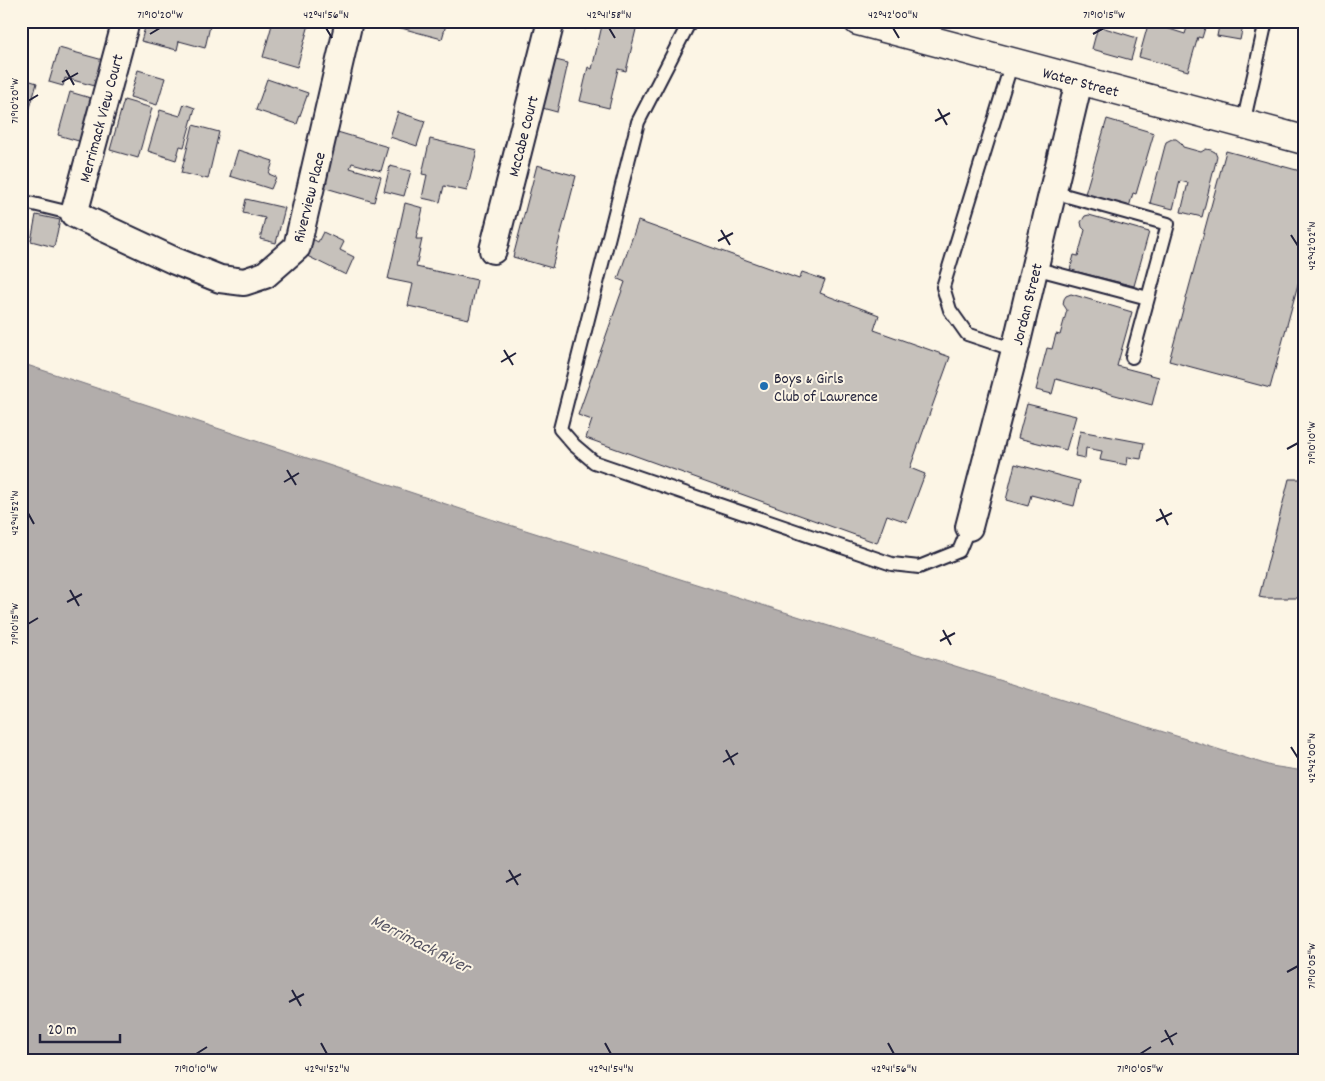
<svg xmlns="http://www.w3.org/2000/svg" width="1325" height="1081" viewBox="0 0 1325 1081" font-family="Dekko,sans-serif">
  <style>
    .water { fill: #b2adab; stroke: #78757e }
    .building { fill: #c6c1bb; stroke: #22223b }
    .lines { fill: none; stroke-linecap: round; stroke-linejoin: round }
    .service-casing { stroke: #22223b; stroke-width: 16 }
    .minor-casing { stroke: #22223b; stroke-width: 30 }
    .secondary-casing { stroke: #22223b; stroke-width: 31 }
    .service { stroke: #fcf5e5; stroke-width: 12 }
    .minor { stroke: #fcf5e5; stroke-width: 26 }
    .secondary { stroke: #fcf5e5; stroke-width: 28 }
    .ticks { fill: none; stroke: #22223b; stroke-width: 2 }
    .poi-dot { fill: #1f6fb2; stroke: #fcf5e5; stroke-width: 2 }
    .labels { text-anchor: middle; stroke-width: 4; stroke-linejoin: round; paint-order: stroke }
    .street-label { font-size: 16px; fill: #22223b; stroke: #fcf5e5 }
    .poi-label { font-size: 16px; fill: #22223b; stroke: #fcf5e5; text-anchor: start }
    .water-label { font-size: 18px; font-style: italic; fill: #545362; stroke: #fcf5e5 }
    .neatline { fill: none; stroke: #22223b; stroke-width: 2 }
    .ticks-label { font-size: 12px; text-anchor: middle; fill: #22223b }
  </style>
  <rect width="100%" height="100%" fill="#fcf5e5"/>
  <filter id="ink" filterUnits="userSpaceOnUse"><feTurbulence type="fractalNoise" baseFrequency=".02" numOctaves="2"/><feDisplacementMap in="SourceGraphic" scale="10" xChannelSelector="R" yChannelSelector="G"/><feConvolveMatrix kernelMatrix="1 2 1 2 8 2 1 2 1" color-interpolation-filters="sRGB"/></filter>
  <g filter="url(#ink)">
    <!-- water -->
    <path class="water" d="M21 363 497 521 1271 766 1304 771V1060H21Z"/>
    <!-- building -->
    <path class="building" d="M76 21H113L111 30Z
      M147 21H169L180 24 181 21H191L210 26 205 48 179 41 177 50 141 41Z
      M273 21H310L297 67 263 57Z
      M375 21H447L442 39Z
      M558 21H588L586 29Z
      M603 21H638L626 71 618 69 609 108 580 101 588 67 592 69Z
      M1149 21H1162L1160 26 1185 34 1189 21H1207L1202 38 1198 37 1188 71 1139 57Z
      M1220 21H1244L1240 40 1217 36Z
      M1098 26 1137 38 1131 60 1092 49Z
      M59 48 103 60 95 86 65 78 63 86 49 82Z
      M543 57 568 63 557 112 531 105Z
      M138 70 165 78 157 105 130 97Z
      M21 78 37 83 28 115 21 114Z
      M267 79 308 93 297 124 256 110Z
      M70 92 94 99 82 142 58 135Z
      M124 100 152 108 138 158 110 150Z
      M184 104 195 108 184 147 180 146 176 160 148 151 160 110 180 116Z
      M398 112 425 121 417 146 390 137Z
      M1107 119 1154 133 1136 194 1133 193 1129 207 1085 194Z
      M193 125 219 132 208 179 181 173Z
      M334 131 388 147 381 171 352 163 350 168 381 177 374 202 319 186Z
      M430 139 477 150 467 191 444 186 440 202 422 198 427 175 422 174Z
      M1172 139H1176L1180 142 1183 147 1201 152 1206 149 1211 150 1215 152 1217 157 1202 217 1181 212 1188 183 1180 181 1173 209 1150 203 1166 142Z
      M238 150 273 161 269 174 276 177 271 189 230 176Z
      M1226 151 1304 172V262L1270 388 1169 361Z
      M537 165 576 176 552 268 513 257Z
      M390 166 411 171 404 196 384 191Z
      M246 199 285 208 276 243 260 239 265 218 243 213Z
      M405 203 423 208 416 239H422L416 267 477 280 469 319 408 306 413 284 388 279Z
      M36 215 60 220 54 247 31 241Z
      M1089 215 1149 232 1134 286 1070 270 1074 255 1078 256 1085 230 1082 227 1081 222 1085 216Z
      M638 221 799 279 802 272 825 280 820 293 879 315 874 330 950 357 910 468 925 474 907 522 887 515 877 543 586 438 592 420 578 415 625 282 618 279Z
      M323 232 344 242 340 250 354 257 346 275 297 251 305 235 318 242Z
      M1071 294 1132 312 1117 366 1159 377 1152 405 1056 379 1052 394 1036 390 1047 348 1052 349 1056 334 1060 335 1067 310 1063 304 1064 299 1066 296Z
      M1027 404 1076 416 1066 450 1018 438Z
      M1080 431 1144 443 1141 459 1128 457 1127 465 1100 460 1102 451 1086 448 1085 458 1075 456Z
      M1015 464 1080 481 1074 506 1031 495 1028 506 1006 500Z
      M1289 479H1304V598H1264L1259 597Z"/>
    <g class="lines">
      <!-- service casing -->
      <g class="service-casing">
        <path id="service" d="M690 21 638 122 560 429 574 445 594 462 892 564 919 567 959 551 969 527
          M1012 62 943 287 950 310 967 334 1015 350
          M1243 124 1266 21
          M1053 192 1168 224 1132 357
          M21 201 74 214
          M1034 268 1148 298"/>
      </g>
      <!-- minor casing -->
      <g class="minor-casing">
        <path id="minor" d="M126 21 74 214 175 261 220 279 244 282 265 275 297 247 349 21
          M493 250 551 21
          M969 527 1015 350 1079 81"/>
      </g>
      <!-- secondary casing -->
      <g class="secondary-casing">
        <path id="secondary" d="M858 21 1304 140"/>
      </g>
      <!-- service -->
      <use href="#service" class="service"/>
      <!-- minor -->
      <use href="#minor" class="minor"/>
      <!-- secondary -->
      <use href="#secondary" class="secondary"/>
    </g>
  </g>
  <!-- ticks -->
  <path class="ticks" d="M326 28 332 38M609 28 615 38M893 28 899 38M150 34 160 28M1093 34 1104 28M66 70 74 85M62 82 78 73M28 101 38 95M938 109 947 125M935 121 950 113M721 230 730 245M1291 235 1298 246M718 241 733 233M504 350 513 365M501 362 516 353M1287 449 1298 443M287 470 296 485M284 482 299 473M1160 509 1168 525M28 513 34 524M1156 521 1172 513M70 590 79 606M67 602 82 594M28 624 38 618M943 630 951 645M940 641 955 633M1291 747 1298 758M726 750 734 765M723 762 738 753M509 870 518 885M506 882 521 874M1287 972 1298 966M292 990 301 1006M289 1002 304 994M1165 1030 1173 1045M1161 1042 1177 1033M321 1043 327 1054M605 1043 611 1054M888 1043 894 1054M196 1054 207 1047M1140 1054 1151 1047"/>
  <!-- markers -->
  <circle class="poi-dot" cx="764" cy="386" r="5"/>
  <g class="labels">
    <!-- street labels -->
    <g class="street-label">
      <text transform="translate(1081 81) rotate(15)" y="6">Water Street</text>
      <text transform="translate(100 118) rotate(-75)" y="6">Merrimack View Court</text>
      <text transform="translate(522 136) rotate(-76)" y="6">McCabe Court</text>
      <text transform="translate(308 197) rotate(-76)" y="6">Riverview Place</text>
      <text transform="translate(1026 304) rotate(-76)" y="6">Jordan Street</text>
    </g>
    <!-- poi labels -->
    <g class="poi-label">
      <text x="774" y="383">Boys &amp; Girls<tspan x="774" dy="18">Club of Lawrence</tspan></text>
    </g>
    <!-- water labels -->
    <g class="water-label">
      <text transform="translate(421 943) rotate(27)" y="6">Merrimack River</text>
    </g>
  </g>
  <!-- margin -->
  <rect width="1325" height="1081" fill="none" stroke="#fcf5e5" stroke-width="55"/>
  <!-- scale -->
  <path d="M40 1034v8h80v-8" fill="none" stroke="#22223b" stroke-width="2.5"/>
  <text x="48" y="1034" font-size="15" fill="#22223b" stroke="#fcf5e5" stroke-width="4" paint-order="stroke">20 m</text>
  <rect x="28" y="28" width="1270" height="1026" class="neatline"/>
  <g class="ticks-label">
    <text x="160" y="18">71°10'20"W</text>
    <text x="326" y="18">42°41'56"N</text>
    <text x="609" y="18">42°41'58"N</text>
    <text x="893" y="18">42°42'00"N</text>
    <text x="1104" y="18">71°10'15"W</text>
    <text transform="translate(14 101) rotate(-90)" y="4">71°10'20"W</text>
    <text transform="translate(1311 246) rotate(-90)" y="4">42°42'02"N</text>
    <text transform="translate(1311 443) rotate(-90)" y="4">71°10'10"W</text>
    <text transform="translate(14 513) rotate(-90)" y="4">42°41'52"N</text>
    <text transform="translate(14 624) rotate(-90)" y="4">71°10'15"W</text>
    <text transform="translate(1311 758) rotate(-90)" y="4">42°42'00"N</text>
    <text transform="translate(1311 966) rotate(-90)" y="4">71°10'05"W</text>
    <text x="196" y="1072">71°10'10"W</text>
    <text x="327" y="1072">42°41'52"N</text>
    <text x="611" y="1072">42°41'54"N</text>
    <text x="894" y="1072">42°41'56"N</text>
    <text x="1140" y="1072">71°10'05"W</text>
  </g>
</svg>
